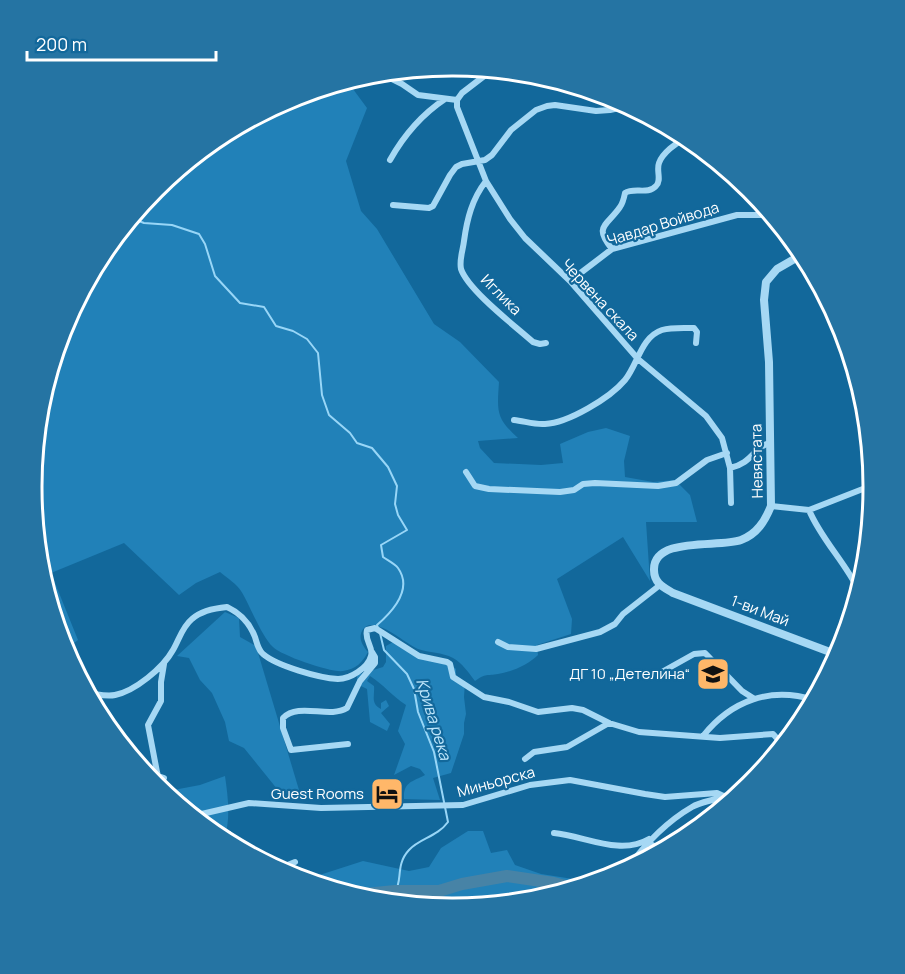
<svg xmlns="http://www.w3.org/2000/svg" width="905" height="974" viewBox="0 0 905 974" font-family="Manrope,sans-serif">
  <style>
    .green { fill: #2181b8 }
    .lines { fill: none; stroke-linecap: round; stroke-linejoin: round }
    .stream { stroke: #98d6f7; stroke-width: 2 }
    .river { stroke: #4783a6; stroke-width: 12 }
    .minor { stroke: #a6d8f4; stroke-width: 6 }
    .tertiary { stroke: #a6d8f4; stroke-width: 8 }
    .labels { text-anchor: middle; stroke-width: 4.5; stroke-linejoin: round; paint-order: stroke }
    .street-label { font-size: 15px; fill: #fff; stroke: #12689b }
    .poi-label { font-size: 15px; fill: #fff; stroke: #12689b; text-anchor: end }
    .water-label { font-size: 16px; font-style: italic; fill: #bee6fb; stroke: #12689b }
    .rim { fill: none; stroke: #fff; stroke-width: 3 }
  </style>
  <rect width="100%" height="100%" fill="#12689b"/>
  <!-- green -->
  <path class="green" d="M367 75 353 89 367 108 346 161 361 211 377 229 434 324 460 342 499 382C497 412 496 418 518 438L478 441 480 448 494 463 541 465 563 463 560 444 588 432 606 428 630 436 624 461 625 477 653 482 675 480 690 495 697 522H646L650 581 623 537 557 579 572 619 571 634 537 645 538 655C529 664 512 672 498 674 487 676 486 673 475 681 469 673 462 663 453 658 442 652 429 653 418 649 405 644 372 612 362 631 358 639 363 646 368 652 362 663 356 669 343 671 332 673 282 656 273 647 261 636 250 605 241 591 237 584 227 578 220 572L196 583 179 595 124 543 51 573 78 640 65 650 40 569 32 487 40 405 64 326 103 253 155 189 219 137 292 98Z
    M225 612 239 618 240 637 256 646 299 790 282 795 244 748 229 741 225 722 212 693 200 680 189 658 177 656Z
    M393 642 414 655 451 665 456 669V675L465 682 464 697 466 714 464 723V734L451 773 433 778 440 800 404 799C403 782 412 782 425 775L420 769 411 766 394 775 405 744 398 731 406 705C392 696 383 684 370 676L367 681 374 686C375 696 370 703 381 709V703L386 700 389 706 381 713 390 724 387 731 370 722 367 689 357 684V675L383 667 386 662V646Z
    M225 776C228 797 231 819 224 840L163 792 200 785Z
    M468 831H483L491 853 507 850 515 865 541 874 592 882 534 900 452 908 370 900 304 880 363 861 409 871 429 867 441 848Z"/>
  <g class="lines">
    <!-- stream -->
    <path class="stream" d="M131 218 144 223 172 225 199 234 205 244 215 276 240 303 264 307 276 326 293 331 307 339 318 353 322 395 329 415 350 433 357 443 372 448 388 467 397 486 395 504 398 515 407 530 381 545 383 557C387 560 395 564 398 568 413 589 392 612 377 625L378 628
      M380 633 384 650 407 674 414 689 418 712 434 752 448 822C437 837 420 838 409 850 395 865 403 881 395 891"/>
    <!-- river -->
    <path class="river" d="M355 895 395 891H439L462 884 507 876 554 883 573 888"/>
    <!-- minor -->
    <path class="minor" d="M380 73 402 84 418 95 457 100
      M457 100V107L486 181 510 219 525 238 570 281 638 359 706 416 722 438 730 468 731 503
      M457 100 462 93 492 70
      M390 160C404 135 421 115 445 99
      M486 181C472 199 467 219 464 241 463 250 459 260 461 269 468 290 515 326 533 342L540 344 546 343
      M393 205 429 208 433 206 450 175 456 167 462 164 485 160 492 155 511 130 536 110 547 106 555 105 596 111 610 110 628 106
      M612 249C593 226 607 226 620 207 623 203 624 198 625 193 634 187 648 195 656 186 662 180 656 171 659 163 663 152 677 143 686 137
      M570 281 612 249 737 215H771
      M514 420C524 421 535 425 545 424 568 423 610 398 625 380 638 364 641 337 662 330 672 327 685 328 694 328L697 332 696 343
      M730 468C753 463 753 447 770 443
      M466 472 475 486 489 489 560 492 574 490 583 484 595 483 658 486 676 483 707 460 727 453
      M771 506 809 510 873 485
      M809 510C821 539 845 562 859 591
      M498 642 508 647 536 649 600 632 615 624 623 614 660 585
      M164 664 161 682V701L148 725 157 772 158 776 164 778
      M660 673 694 654 705 653 742 691 753 698
      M88 693C97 694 106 697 115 695 135 691 163 668 173 650 179 640 182 627 192 619 201 611 216 608 227 607 240 613 250 624 255 637 257 643 258 650 263 654 277 666 319 678 338 679 350 679 368 668 371 656 374 647 364 641 367 630L375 628 419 656 447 662 450 664 453 677 484 697 509 702 538 712 572 708 583 710 609 723 639 732 720 738 773 734 783 745
      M703 736C731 701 770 686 814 700
      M348 744 291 750 283 728V718C299 702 329 719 347 708L360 681 375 663V657L372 652
      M525 759 534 752 567 747 609 723
      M193 816 249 803 321 808 463 805 530 785 570 780 645 794 665 797 717 793 732 800
      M554 833C585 836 620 856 649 839
      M229 834 233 845
      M649 843 654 846 666 848
      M278 869 295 862
      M627 869C645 844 666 822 692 807 702 801 714 801 724 796"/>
    <!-- tertiary -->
    <path class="tertiary" d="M803 254 777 269 766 282 764 300 769 362 771 506C765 521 757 534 741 540 719 548 653 536 654 570 654 583 663 587 673 593L838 655"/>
  </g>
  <!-- icons -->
  <defs>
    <g id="school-square" transform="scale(1.725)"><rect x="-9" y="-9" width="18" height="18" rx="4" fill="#ffb769" stroke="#12689b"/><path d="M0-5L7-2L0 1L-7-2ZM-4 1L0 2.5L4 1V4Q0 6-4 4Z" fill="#111"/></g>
    <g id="hotel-square" transform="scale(1.725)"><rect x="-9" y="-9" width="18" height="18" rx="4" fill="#ffb769" stroke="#12689b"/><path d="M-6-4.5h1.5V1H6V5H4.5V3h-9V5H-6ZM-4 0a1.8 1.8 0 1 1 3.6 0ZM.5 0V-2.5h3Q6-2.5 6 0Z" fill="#111"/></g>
  </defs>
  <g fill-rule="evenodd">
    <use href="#school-square" x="713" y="674"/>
    <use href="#hotel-square" x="387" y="794"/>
  </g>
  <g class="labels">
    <!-- street labels -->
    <g class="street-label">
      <text transform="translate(663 224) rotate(-17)" y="5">Чавдар Войвода</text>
      <text transform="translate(501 295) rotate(45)" y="5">Иглика</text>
      <text transform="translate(600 300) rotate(47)" y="5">Червена скала</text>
      <text transform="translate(757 461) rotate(-91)" y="5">Невястата</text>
      <text transform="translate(760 611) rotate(21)" y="5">1-ви Май</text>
      <text transform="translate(496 782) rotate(-15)" y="5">Миньорска</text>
    </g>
    <!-- poi labels -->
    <g class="poi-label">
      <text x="690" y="679">ДГ 10 „Детелина“</text>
      <text x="364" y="799">Guest Rooms</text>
    </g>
    <!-- water labels -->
    <g class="water-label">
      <text transform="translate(434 719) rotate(73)" y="6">Крива река</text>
    </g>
  </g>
  <!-- crop -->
  <path d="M0 0H905V974H0ZM452 76H453A410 410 0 0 1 863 486V488A410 410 0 0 1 453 898H452A410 410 0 0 1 42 488V486A410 410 0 0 1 452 76Z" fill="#2574a3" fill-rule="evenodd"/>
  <path class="rim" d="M452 76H453A410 410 0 0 1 863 486V488A410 410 0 0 1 453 898H452A410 410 0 0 1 42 488V486A410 410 0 0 1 452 76Z"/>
  <!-- scale -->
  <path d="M27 51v9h189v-9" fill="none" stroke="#ffffff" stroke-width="3"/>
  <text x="36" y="51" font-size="18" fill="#ffffff" stroke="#12689b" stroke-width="4.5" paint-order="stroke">200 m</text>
</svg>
